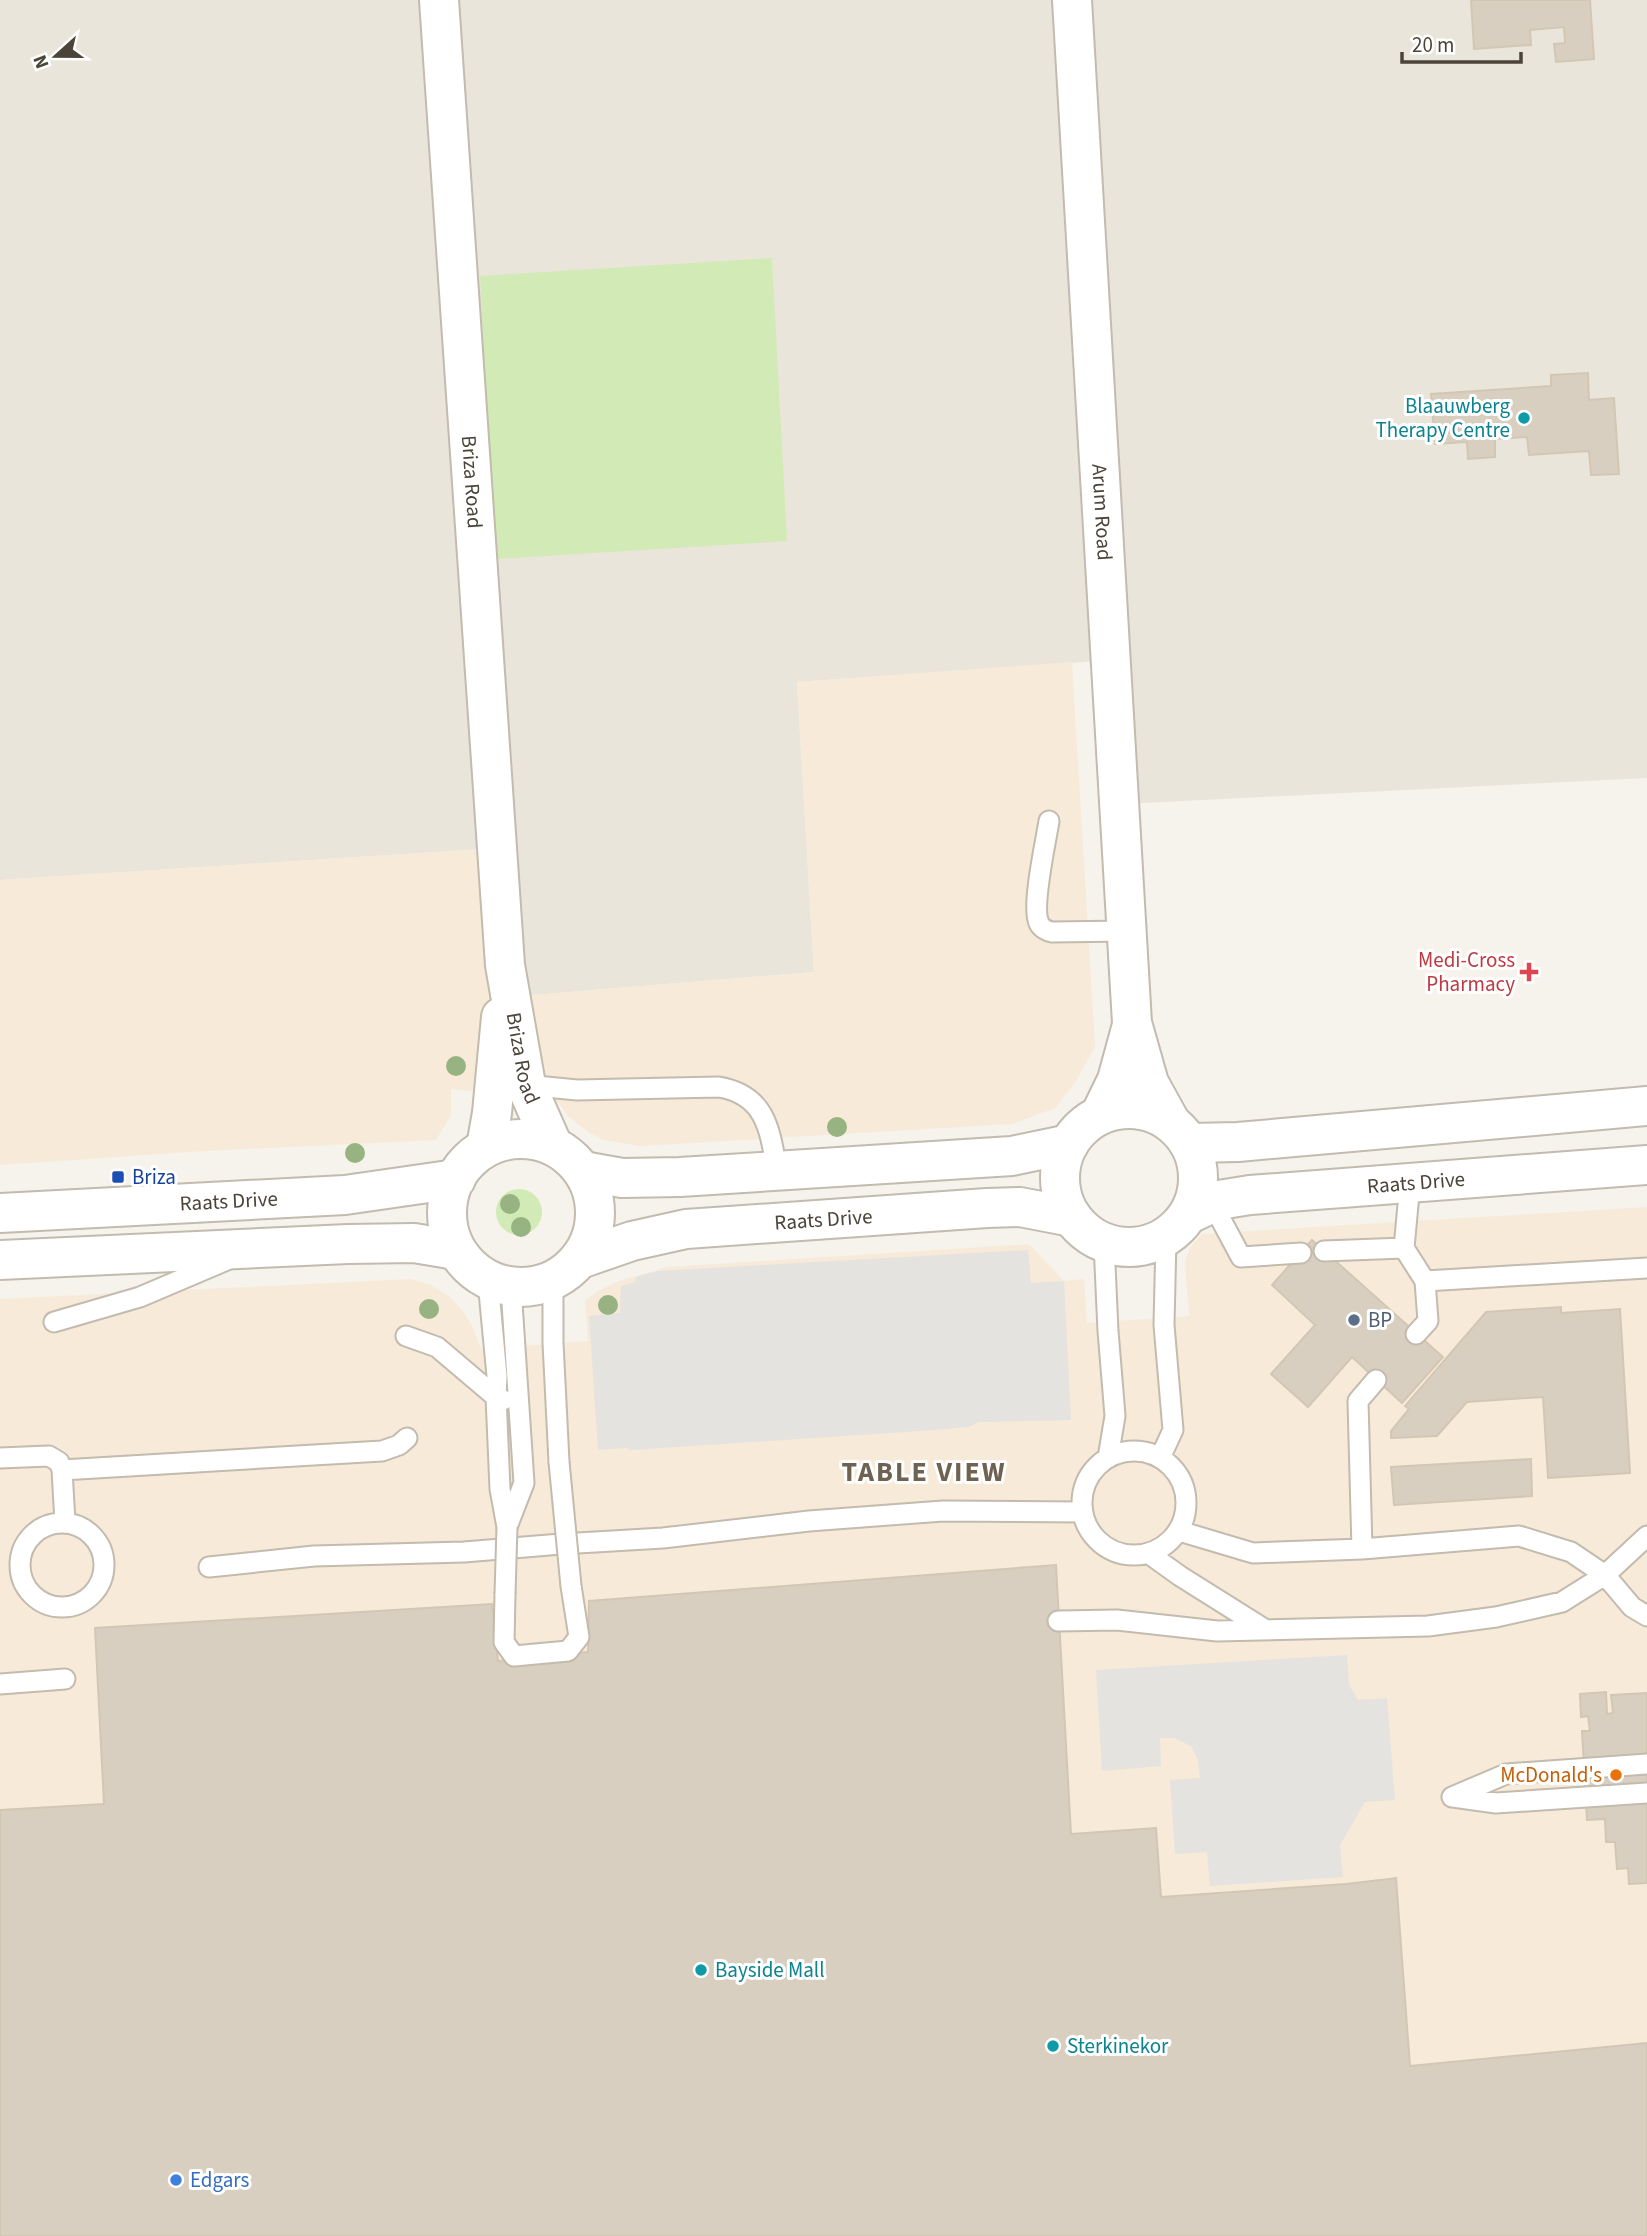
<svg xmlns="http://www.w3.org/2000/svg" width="1647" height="2236" viewBox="0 0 1647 2236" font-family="'Source Sans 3',sans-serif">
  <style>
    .residential { fill: #eae5da }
    .commercial { fill: #f7ead8 }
    .green { fill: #d2eab5 }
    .parking { fill: #e5e3e0 }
    .building { fill: #d8cfc1; stroke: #d3c7b4; stroke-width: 2 }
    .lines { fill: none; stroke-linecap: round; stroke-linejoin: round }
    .service-casing { stroke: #c2bbae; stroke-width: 23 }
    .minor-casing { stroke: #c2bbae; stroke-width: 42 }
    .tertiary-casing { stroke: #c2bbae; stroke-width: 42 }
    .service { stroke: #fff; stroke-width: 19 }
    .minor { stroke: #fff; stroke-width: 38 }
    .tertiary { stroke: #fff; stroke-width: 38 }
    .service-bridge-casing { stroke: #c2bbae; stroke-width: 23; stroke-linecap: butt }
    .service-bridge { stroke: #fff; stroke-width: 19 }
    .tree { fill: #97b381 }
    .culture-dot { fill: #0f9aa8; stroke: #fff; stroke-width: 2.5 }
    .health-dot { fill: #e0444e; stroke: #fff; stroke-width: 2.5 }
    .transit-dot { fill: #1a4fb4; stroke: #fff; stroke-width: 2.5 }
    .service-dot { fill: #5c6f8a; stroke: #fff; stroke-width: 2.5 }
    .food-dot { fill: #e8710a; stroke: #fff; stroke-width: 2.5 }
    .shop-dot { fill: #3f7fe0; stroke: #fff; stroke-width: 2.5 }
    .labels { text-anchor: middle; stroke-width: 6; stroke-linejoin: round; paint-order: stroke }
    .culture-label { font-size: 21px; fill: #0d838f; stroke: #fff; text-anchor: start }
    .street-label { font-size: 21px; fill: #4b4439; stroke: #fff }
    .health-label { font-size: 21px; fill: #be3a42; stroke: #fff; text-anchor: end }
    .transit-label { font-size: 21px; fill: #164399; stroke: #fff; text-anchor: start }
    .service-label { font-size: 21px; fill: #4e5e75; stroke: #fff; text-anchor: start }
    .food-label { font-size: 21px; fill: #c56008; stroke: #fff; text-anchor: end }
    .shop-label { font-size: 21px; fill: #366cbe; stroke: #fff; text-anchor: start }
    .district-label { font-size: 28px; font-weight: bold; letter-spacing: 2px; fill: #6e6250; stroke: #fff }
  </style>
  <rect width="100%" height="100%" fill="#f6f3ec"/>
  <!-- residential -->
  <path class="residential" d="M0 0H1647V778L1123 804 1113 660 797 682 814 972 507 997 498 848 0 880Z"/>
  <!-- commercial -->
  <path class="commercial" d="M1072 662 1095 1047 1076 1081 1055 1108 1012 1124 640 1146 603 1140 587 1131 570 1118 557 1101 451 1089V1115L436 1140 204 1151 0 1165V880L498 848 508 997 814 972 797 682Z
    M1647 1207V2236H0V1299L411 1279 431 1285 449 1296 462 1310 472 1326 481 1349 588 1341 585 1300 600 1290 619 1281 667 1267 1029 1244 1064 1281 1084 1279 1087 1323 1189 1316 1185 1261 1191 1246 1202 1234Z"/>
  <!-- green -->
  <path class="green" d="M772 258 787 541 494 559 480 276Z
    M496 1212a23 23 0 1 1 46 0a23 23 0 1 1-46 0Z"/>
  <!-- parking -->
  <path class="parking" d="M1028 1250 1031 1283 1064 1281 1071 1420 987 1422H979L969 1427 935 1430 631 1450 626 1448 598 1450 589 1316 620 1313 621 1286 635 1282 636 1277 658 1271Z
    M1347 1655 1349 1685 1358 1700 1387 1698 1395 1800 1365 1802 1340 1845 1343 1877 1210 1886 1207 1852 1175 1854 1170 1780 1200 1778 1198 1760 1191 1746 1174 1738H1160L1161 1766 1102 1771 1096 1670Z"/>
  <!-- building -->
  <path class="building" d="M1471 0H1590L1594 59 1556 62 1554 44 1565 43 1564 27 1530 30 1531 45 1474 49Z
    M1588 373 1589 400 1614 398 1619 474 1591 475 1589 451 1529 455 1527 437 1495 439V457L1468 459 1467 442 1435 444 1431 394 1551 386V375Z
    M1312 1240 1443 1357 1402 1403 1352 1357 1308 1407 1271 1374 1315 1325 1272 1285Z
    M1561 1307V1313L1620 1309 1630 1473 1548 1478 1543 1397 1467 1402 1437 1436 1391 1438V1431L1409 1409 1405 1406 1486 1312Z
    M1531 1459 1532 1496 1394 1505 1391 1467Z
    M1056 1565 1071 1834 1156 1828 1161 1897 1346 1884 1396 1878 1410 2066 1647 2043V2236H0V1810L104 1804 95 1628 492 1604 498 1661 588 1652 589 1601Z
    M1606 1692 1607 1714 1613 1713 1611 1695 1647 1693V1883L1629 1884 1628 1868 1617 1869 1615 1842H1606L1605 1819 1587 1820 1582 1731H1590L1588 1716 1581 1717 1580 1694Z"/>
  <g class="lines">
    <!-- service casing -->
    <g class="service-casing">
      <path id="service" d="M1049 821C1046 841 1031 907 1039 923 1041 928 1047 931 1052 932L1127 931
        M526 1085 577 1090 719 1087C766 1095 770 1130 777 1171
        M1410 1183 1404 1248 1425 1281 1647 1268
        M1212 1203 1241 1257 1301 1253
        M1104 1243 1108 1331 1115 1416 1108 1458
        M1324 1251 1404 1248
        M488 1281 497 1376 496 1397 500 1489 507 1527
        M553 1281V1343L559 1462
        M54 1322 140 1297 227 1260
        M1416 1334 1428 1321 1425 1281
        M406 1336 437 1347 496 1397 503 1400
        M1082 1503a52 52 0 1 1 104 0a52 52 0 1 1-104 0Z
        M0 1458 49 1456 59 1462 62 1470 65 1522
        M1160 1458 1173 1430 1164 1325 1166 1238
        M62 1470 382 1451 399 1445 407 1438
        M20 1565a42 42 0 1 1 84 0a42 42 0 1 1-84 0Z
        M507 1527 524 1483 511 1288
        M1179 1531 1253 1553 1362 1549 1519 1536 1571 1552 1605 1575 1632 1607 1647 1616
        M1362 1549 1358 1401 1376 1380
        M1148 1553 1180 1576 1266 1630
        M209 1567 314 1556 464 1552 561 1544 663 1538 809 1521 943 1511 1083 1512
        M505 1594 504 1642 514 1656 568 1651 579 1637 571 1586
        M1058 1621 1117 1620 1217 1631 1428 1626 1496 1617 1562 1602 1605 1575 1647 1536
        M0 1684 65 1679
        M1452 1797 1506 1774 1647 1764
        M1453 1797 1496 1803 1647 1793"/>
    </g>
    <!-- minor casing -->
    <g class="minor-casing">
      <g id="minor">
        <path id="s1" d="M439 0 505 965 526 1085 553 1146"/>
        <path id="s2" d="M1072 0 1132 1023 1149 1083 1171 1123"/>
        <path d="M1100 1115 1117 1080 1132 1025"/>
        <path d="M486 1147 492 1113 501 1017"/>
      </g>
    </g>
    <!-- tertiary casing -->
    <g class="tertiary-casing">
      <g id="tertiary">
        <circle cx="1129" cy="1178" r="69"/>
        <circle cx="521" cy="1213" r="74"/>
        <path d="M1189 1143 1238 1142 1647 1106"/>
        <path d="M583 1171 622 1178 680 1177 1012 1156 1069 1144"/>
        <path id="s3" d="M0 1213 345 1195 456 1179"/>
        <path id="s4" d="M1189 1214 1219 1200 1250 1195 1647 1165"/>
        <path id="s5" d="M580 1259 632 1241 686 1229 987 1208 1020 1207 1072 1217"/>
        <path d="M0 1260 348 1244 414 1243 456 1250"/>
      </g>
    </g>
    <!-- service -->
    <use href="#service" class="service"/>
    <!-- minor -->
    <use href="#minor" class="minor"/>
    <!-- tertiary -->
    <use href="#tertiary" class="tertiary"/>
    <!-- service-bridge casing -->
    <g class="service-bridge-casing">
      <path id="service-bridge" d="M559 1462 571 1586
        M505 1594 507 1527"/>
    </g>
    <!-- service-bridge -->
    <use href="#service-bridge" class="service-bridge"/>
  </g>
  <!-- trees -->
  <g class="tree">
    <circle cx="456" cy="1066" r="10"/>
    <circle cx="837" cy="1127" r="10"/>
    <circle cx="355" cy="1153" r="10"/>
    <circle cx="510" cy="1204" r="10"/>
    <circle cx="521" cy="1227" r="10"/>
    <circle cx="608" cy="1305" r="10"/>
    <circle cx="429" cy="1309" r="10"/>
  </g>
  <!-- markers -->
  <g class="culture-dot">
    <circle cx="1524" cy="418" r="7"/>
    <circle cx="701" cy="1970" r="7"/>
    <circle cx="1053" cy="2046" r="7"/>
  </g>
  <path class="health-dot" d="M1525.5 961.5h7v7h7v7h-7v7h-7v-7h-7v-7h7z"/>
  <rect class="transit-dot" x="111" y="1170" width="14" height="14" rx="3.5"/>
  <circle class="service-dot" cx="1354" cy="1320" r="7"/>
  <circle class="food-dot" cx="1616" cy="1775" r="7"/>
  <circle class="shop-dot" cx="176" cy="2180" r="7"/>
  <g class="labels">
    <!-- culture labels -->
    <g class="culture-label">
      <text x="1510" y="413" text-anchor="end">Blaauwberg<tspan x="1510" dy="24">Therapy Centre</tspan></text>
      <text x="715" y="1977">Bayside Mall</text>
      <text x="1067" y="2053">Sterkinekor</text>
    </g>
    <!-- street labels -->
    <g class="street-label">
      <text dy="7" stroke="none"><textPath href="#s1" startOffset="483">Briza Road</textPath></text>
      <text dy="7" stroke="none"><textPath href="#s2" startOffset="513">Arum Road</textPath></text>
      <text dy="7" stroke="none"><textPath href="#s1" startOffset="1062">Briza Road</textPath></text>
      <text dy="7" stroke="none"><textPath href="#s4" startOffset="231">Raats Drive</textPath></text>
      <text dy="7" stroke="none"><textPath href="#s3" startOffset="229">Raats Drive</textPath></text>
      <text dy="7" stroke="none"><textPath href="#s5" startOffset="248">Raats Drive</textPath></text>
    </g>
    <!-- health labels -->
    <g class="health-label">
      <text x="1515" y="967">Medi-Cross<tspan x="1515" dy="24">Pharmacy</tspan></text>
    </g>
    <!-- transit labels -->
    <g class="transit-label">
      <text x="132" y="1184">Briza</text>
    </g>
    <!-- service labels -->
    <g class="service-label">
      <text x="1368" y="1327">BP</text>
    </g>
    <!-- food labels -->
    <g class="food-label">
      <text x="1602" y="1782">McDonald's</text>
    </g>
    <!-- shop labels -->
    <g class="shop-label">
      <text x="190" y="2187">Edgars</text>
    </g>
    <!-- district labels -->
    <g class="district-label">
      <text x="924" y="1481">TABLE VIEW</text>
    </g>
  </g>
  <!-- north arrow -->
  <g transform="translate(56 56) rotate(249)" stroke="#ffffff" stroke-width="5" paint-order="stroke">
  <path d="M0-5L12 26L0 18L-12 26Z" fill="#4b4439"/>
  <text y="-10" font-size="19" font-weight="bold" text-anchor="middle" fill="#4b4439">N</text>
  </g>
  <!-- scale -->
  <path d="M1402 52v10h119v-10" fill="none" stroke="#4b4439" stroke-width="3.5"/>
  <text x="1412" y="52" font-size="21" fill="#4b4439" stroke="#ffffff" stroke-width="5" paint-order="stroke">20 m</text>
</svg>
